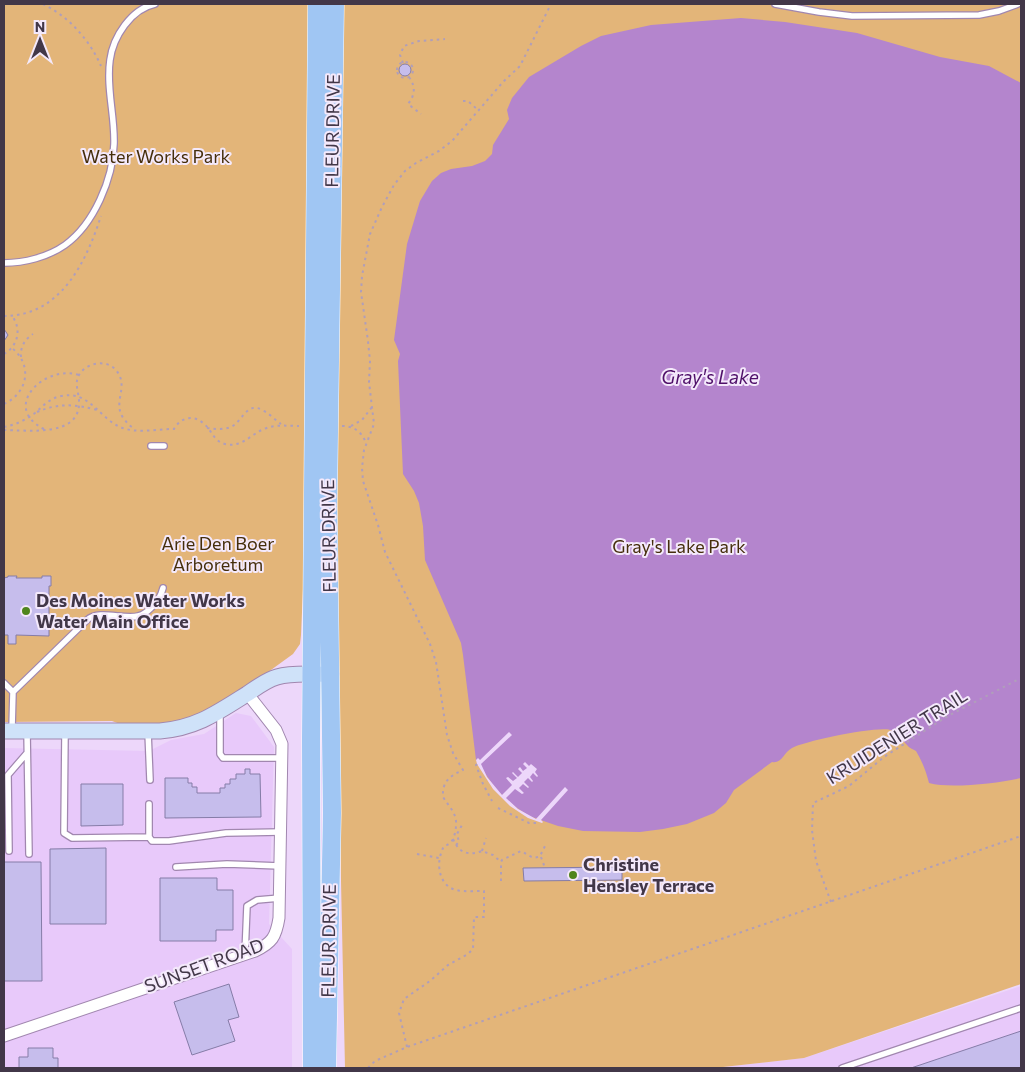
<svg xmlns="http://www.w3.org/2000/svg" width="1025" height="1072" viewBox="0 0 1025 1072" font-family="Commissioner,sans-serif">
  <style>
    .built { fill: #e8c9fa }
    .green { fill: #e3b579 }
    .water { fill: #b485cd }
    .pier { fill: #edd7fa }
    .building { fill: #c6bdec; stroke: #857ca7 }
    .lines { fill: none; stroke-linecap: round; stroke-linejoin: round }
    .lane-casing { stroke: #a187af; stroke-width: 8 }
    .street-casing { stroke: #a187af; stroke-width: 13 }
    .secondary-casing { stroke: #a187af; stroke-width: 17 }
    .primary-casing { stroke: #fff; stroke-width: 19 }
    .path { stroke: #b09eba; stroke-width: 2; stroke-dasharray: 2.5 4; stroke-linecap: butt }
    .lane { stroke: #fff; stroke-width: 5.5 }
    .street { stroke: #fff; stroke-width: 11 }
    .secondary { stroke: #cfe2f9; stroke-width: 15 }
    .primary { stroke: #a0c6f3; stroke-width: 18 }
    .poi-dot { fill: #4f851d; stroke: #f4e9fb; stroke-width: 2 }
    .labels { text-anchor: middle; stroke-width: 4; stroke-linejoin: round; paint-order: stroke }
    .street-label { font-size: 18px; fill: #423748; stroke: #f4e9fb }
    .park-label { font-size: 18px; fill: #452e0b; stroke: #f4e9fb }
    .poi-label { font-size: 18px; font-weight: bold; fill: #423748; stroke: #f4e9fb; text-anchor: start }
    .water-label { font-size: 19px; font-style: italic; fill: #4f1069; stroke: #f4e9fb }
  </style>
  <rect width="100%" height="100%" fill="#edd7fa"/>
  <!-- built -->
  <path class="built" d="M236 713 251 716 274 747 269 924 292 949V1068H4V748L149 751 171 740 204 734Z
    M1021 986V1068H714L804 1058Z"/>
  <!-- green -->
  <path class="green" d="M4 4H311L304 566 301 635 300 644 293 654 220 707 170 726 123 725 112 721 4 722Z
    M342 4H1021V984L804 1058 714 1068H345L337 693V401Z"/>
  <!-- water -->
  <path class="water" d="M741 18 785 22 857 33 940 57 989 66 1021 83V778C998 783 951 789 929 783 926 771 922 761 916 751 913 749 909 748 907 745 901 739 898 732 890 730 877 726 805 741 792 748 784 752 782 764 772 762L734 790 726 803 714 813 687 824 663 829 640 832 583 831 558 826 529 816 511 804 495 788 476 760 463 655 461 643 425 560 423 526 419 503 414 491 403 474 398 361 400 354 394 340 407 244 420 201 432 181 441 173 451 169 472 166 485 161 492 154 493 145 509 119 507 110 512 98 529 77 581 46 601 36 651 25Z"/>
  <!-- pier -->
  <path class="pier" d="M509 732 512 735 481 764 487 777 502 795 512 785 506 778 508 777 513 781 517 778 512 773 513 772 518 777 522 773 518 769 520 767 523 771 527 768 523 764 525 762 529 766 531 764 537 769 535 772 538 776 537 777 533 773 530 777 533 781 532 782 528 778 524 782 529 787 528 788 523 784 519 788 524 793 522 794 515 789 506 798 518 809 536 819 565 787 568 790 541 820 543 822 542 823 528 818 510 806 493 789 477 764 476 760 478 758 480 760Z"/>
  <!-- building -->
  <path class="building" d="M399 70a6 6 0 1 1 12 0a6 6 0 1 1-12 0Z
    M4 329 8 335 4 341Z
    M8 576H17L16 578H42V576H51V586H49V636L16 635V644H8V635H4V578L8 577Z
    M245 769H250V774H260L261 817 165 818V778H188V783H192V787H197V793H220V788H225V784H230V779H236V774H245Z
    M81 784H123V825L81 826Z
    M106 848V924H50V849Z
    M4 862H41L42 981H4Z
    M622 867V880L524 881 523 868Z
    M160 878H217V890H233V930H216V941H160Z
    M229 984 239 1017 228 1020 235 1041 192 1055 174 1002Z
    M1021 1031V1068H911Z
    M28 1048H53V1058H58V1068H19V1057H28Z"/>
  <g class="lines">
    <!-- lane casing -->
    <g class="lane-casing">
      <path id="lane" d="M775 4 819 12 852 16 979 15 999 11 1018 4
        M4 263C24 263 48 257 65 245 94 224 113 179 114 144 115 116 106 88 110 60 113 37 131 9 155 4
        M151 446H164
        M4 683 13 692
        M220 713V754L223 758H282
        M12 729 13 692 87 620C99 609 124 620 138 616 143 615 148 611 151 608 158 602 161 596 163 588
        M27 731 29 854
        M148 732 150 780
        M65 733 64 833 72 838 149 837 152 841H169L226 833 281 832
        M149 804V837
        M9 851 8 775 27 753
        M176 867 227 864 280 866
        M245 954 247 906 257 900 280 898
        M842 1068 1021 1008"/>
    </g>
    <!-- street casing -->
    <g class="street-casing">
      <path id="street" d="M4 1036 255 951C272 943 276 937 279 918L282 744 276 730 247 693"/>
    </g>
    <!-- secondary casing -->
    <g class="secondary-casing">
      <path id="secondary" d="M4 731H160C196 728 217 713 247 694 256 688 266 680 277 677 294 672 314 675 331 674"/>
    </g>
    <!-- primary casing -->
    <g class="primary-casing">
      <path id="primary" d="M312 1068 311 739 317 4
        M327 1068 332 813 328 504 335 4"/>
    </g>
    <!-- path -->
    <path class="path" d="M43 4C69 17 89 39 101 66
      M397 70a8 8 0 1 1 16 0a8 8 0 1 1-16 0Z
      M403 63 400 55 404 46 419 41 445 39
      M409 77C416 87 415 95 408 104L421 114
      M463 101H468L479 111
      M4 316C61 316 86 262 101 216
      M4 354C18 346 22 329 12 316
      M21 357C20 347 25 339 33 334
      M4 404C28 393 33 365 12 348
      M37 412C58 403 75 404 97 410
      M342 426C354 426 362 432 366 443
      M351 426 362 420 372 407
      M4 427C15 425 26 420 35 413 43 406 50 398 61 396 89 390 98 417 120 427 136 434 157 429 174 429 180 418 193 414 203 423 212 430 213 441 225 444 242 448 251 434 264 429 276 424 287 426 299 426
      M207 428C215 429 223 430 231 427 242 422 247 401 262 410 269 413 275 420 281 424
      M44 429C0 407 45 364 79 375
      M4 430C27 430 81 438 79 401 79 393 74 383 79 375 86 363 105 359 115 369 131 386 111 402 124 419 127 423 130 427 135 428
      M477 764 476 765 483 784 492 801
      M498 808 529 823H536
      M453 839C459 853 468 856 482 851L493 855 501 862
      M456 845 459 842 457 834 462 825
      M482 851 486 838
      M417 854 439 858
      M541 857 545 868
      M501 881V862L502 860 521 851C529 855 532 860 540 856L545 846
      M831 902 816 861 812 830 813 803 849 786 884 757 946 717 1021 678
      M407 1047 399 1013 404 999 430 981 448 965 468 954 473 949 474 917H484V891C475 891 464 892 456 890 439 886 436 864 442 851 443 846 446 846 450 843 454 840 456 830 456 825 457 813 449 807 443 797 442 781 450 776 463 770L453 753 447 735 436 662 430 644 385 552 378 525 363 481 362 468 364 450 374 424 369 382 370 361 368 341 361 292 362 276 370 234 382 207 394 185 405 171 416 163 439 151 452 141 503 82 520 66 551 4
      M368 1068 375 1061 407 1047 1021 836"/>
    <!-- lane -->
    <use href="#lane" class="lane"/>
    <!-- street -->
    <use href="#street" class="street"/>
    <!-- secondary -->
    <use href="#secondary" class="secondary"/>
    <!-- primary -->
    <use href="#primary" class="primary"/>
  </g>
  <!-- markers -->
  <g class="poi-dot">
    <circle cx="26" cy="611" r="5"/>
    <circle cx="573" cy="875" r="5"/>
  </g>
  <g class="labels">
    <!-- street labels -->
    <g class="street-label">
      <text transform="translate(333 131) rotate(-89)" y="6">FLEUR DRIVE</text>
      <text transform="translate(329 536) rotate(-91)" y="6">FLEUR DRIVE</text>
      <text transform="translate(897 737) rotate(-32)" y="6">KRUIDENIER TRAIL</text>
      <text transform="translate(329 941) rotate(-89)" y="6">FLEUR DRIVE</text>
      <text transform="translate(204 966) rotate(-20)" y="6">SUNSET ROAD</text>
    </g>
    <!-- park labels -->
    <g class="park-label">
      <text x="156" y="163">Water Works Park</text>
      <text x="218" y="550">Arie Den Boer<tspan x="218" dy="21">Arboretum</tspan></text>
      <text x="679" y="553">Gray's Lake Park</text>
    </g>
    <!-- poi labels -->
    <g class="poi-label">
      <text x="36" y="607">Des Moines Water Works<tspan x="36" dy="21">Water Main Office</tspan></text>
      <text x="583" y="871">Christine<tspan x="583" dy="21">Hensley Terrace</tspan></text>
    </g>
    <!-- water labels -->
    <g class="water-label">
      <text x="710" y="384">Gray's Lake</text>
    </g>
  </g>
  <!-- border -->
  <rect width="1025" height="1072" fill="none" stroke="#423748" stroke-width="10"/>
  <!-- north arrow -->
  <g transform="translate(40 40)" stroke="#f4e9fb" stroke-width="4" paint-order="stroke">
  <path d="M0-4L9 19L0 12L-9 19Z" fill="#423748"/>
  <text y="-8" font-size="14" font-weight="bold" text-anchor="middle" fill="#423748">N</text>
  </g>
</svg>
